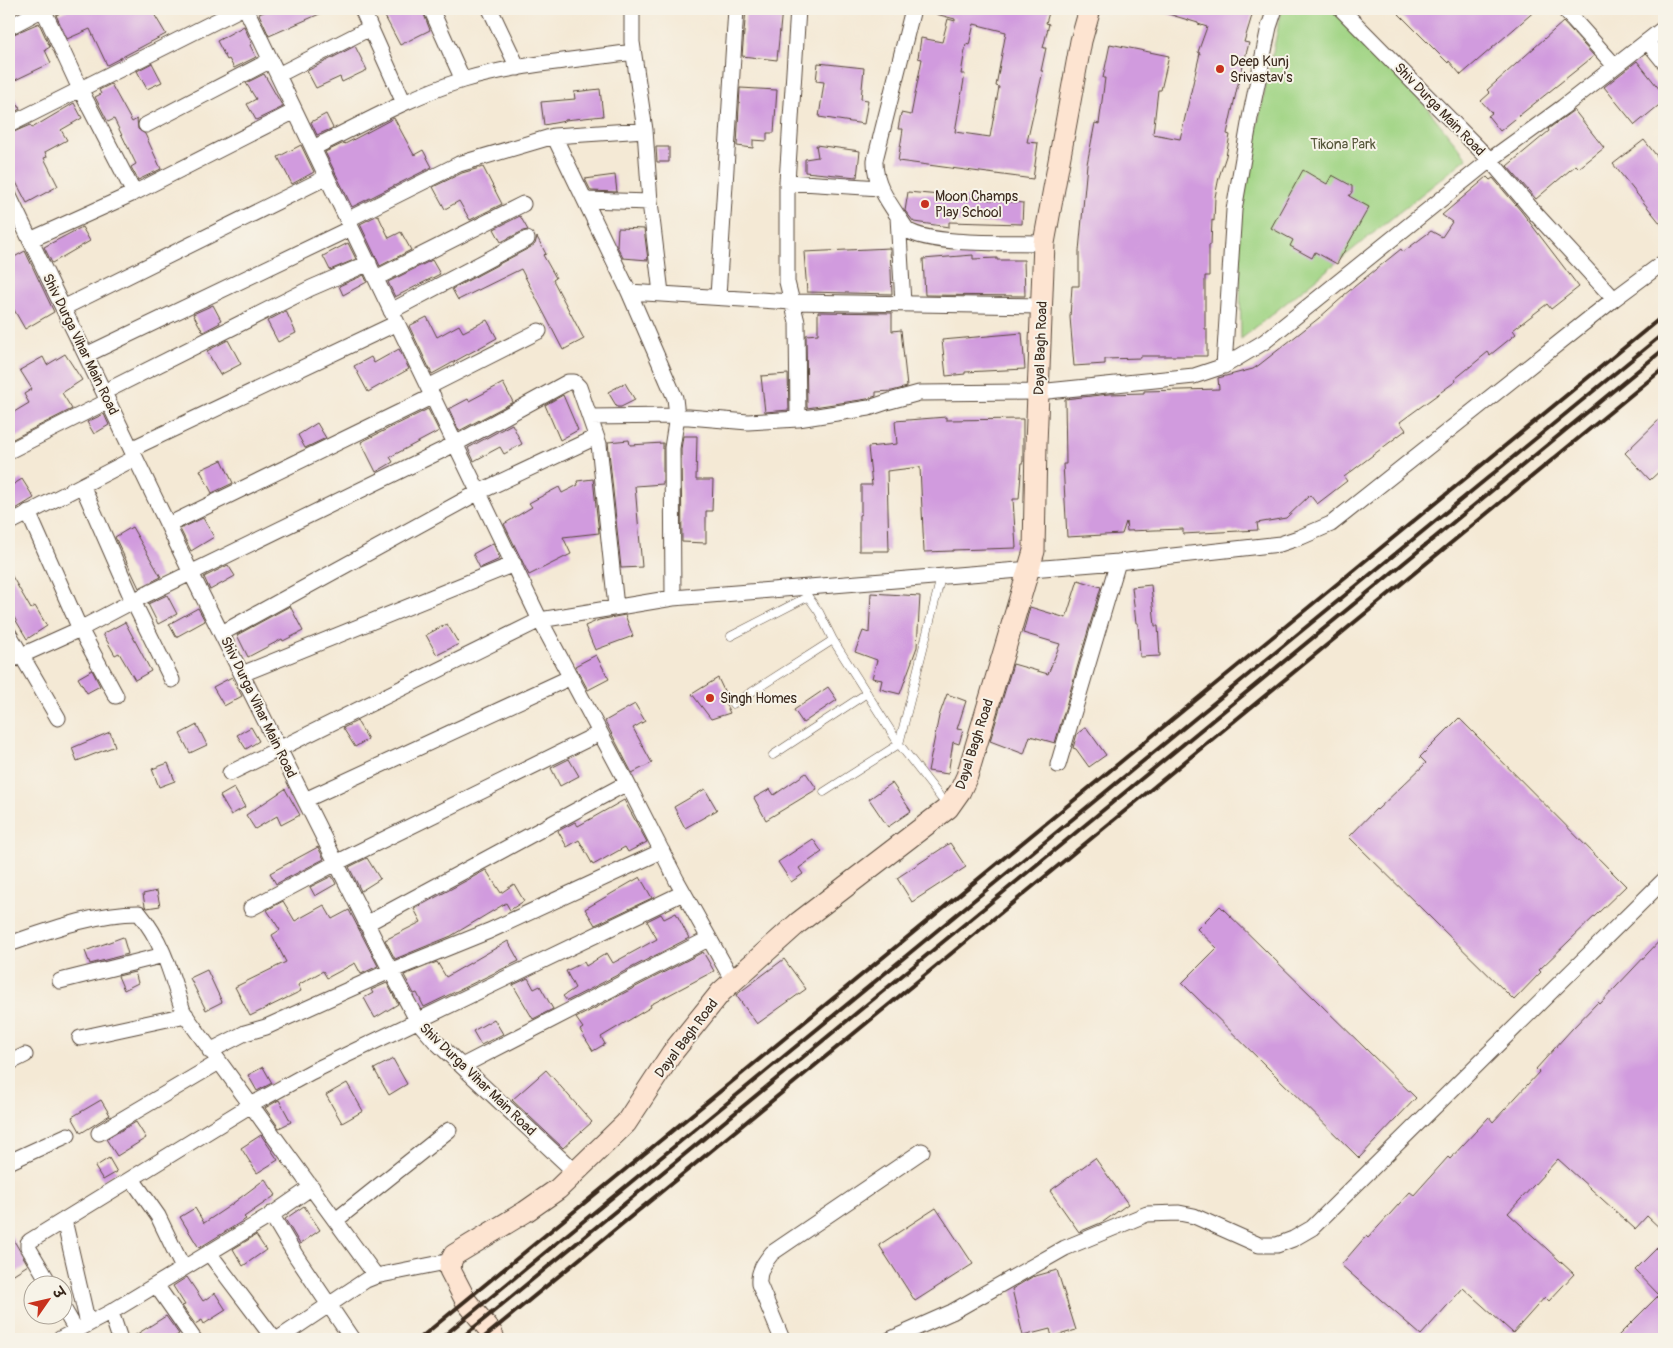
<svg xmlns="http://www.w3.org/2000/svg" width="1673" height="1348" viewBox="0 0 1673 1348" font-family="Pangolin,'Playpen Sans Deva',sans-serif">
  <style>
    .green { fill: #a0d484; stroke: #6e7f51 }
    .building { fill: #d19bde; fill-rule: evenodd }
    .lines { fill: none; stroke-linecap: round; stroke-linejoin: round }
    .lane-casing { stroke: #574739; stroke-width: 9 }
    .street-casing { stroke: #574739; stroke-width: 17 }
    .secondary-casing { stroke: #574739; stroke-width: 23 }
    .lane { stroke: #fff; stroke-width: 8 }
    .street { stroke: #fff; stroke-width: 15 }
    .secondary { stroke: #fde4d1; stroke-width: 21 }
    .rail { stroke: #3b2a1e; stroke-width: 4 }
    .poi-dot { fill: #c8321e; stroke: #f7f3e8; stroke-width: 2 }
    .labels { text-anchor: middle; stroke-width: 4; stroke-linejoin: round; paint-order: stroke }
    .poi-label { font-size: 14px; fill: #3b2a1e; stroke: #f7f3e8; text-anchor: start }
    .street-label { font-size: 14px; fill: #3b2a1e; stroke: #f7f3e8 }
    .park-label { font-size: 14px; fill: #545438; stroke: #f7f3e8 }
  </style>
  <rect width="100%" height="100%" fill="#f7f3e8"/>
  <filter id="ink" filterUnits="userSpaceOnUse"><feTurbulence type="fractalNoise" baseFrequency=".02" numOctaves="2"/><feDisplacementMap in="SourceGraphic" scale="10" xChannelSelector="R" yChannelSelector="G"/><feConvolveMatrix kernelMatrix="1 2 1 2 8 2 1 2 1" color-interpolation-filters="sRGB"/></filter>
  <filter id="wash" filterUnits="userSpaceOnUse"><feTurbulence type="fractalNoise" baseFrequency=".0096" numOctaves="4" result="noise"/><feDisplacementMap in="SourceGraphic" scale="20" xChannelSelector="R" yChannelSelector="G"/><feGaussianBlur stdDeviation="1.12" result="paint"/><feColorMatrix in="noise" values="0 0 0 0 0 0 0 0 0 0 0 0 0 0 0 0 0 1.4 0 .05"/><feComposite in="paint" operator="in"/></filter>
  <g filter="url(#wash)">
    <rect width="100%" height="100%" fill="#f4e9d5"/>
    <!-- green -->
    <path class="green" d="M1282 9H1334L1392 64 1467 158 1241 339 1239 213Z"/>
    <g id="blocks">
      <!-- building -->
      <path class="building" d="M70 9H151L166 34 107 65 90 29 67 39 56 15Z
        M271 9H331L269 36 259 14Z
        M381 9H422L430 30 400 45Z
        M746 9H782L777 60 742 56Z
        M936 9H1050L1046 23 1049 24 1043 48H1046L1041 71H1043L1027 142 1038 143 1033 179 898 161 903 129H898L901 113 911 115 922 59 918 58 921 38 942 42 948 19 955 21V19L936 14ZM974 24 1006 32 996 86 999 87 990 137 955 132 965 74H961L966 44 969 45Z
        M1166 9H1254L1244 42 1249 43 1237 88 1227 134 1230 135 1226 156 1219 177 1215 197 1214 221 1212 220 1211 245H1209V276H1205V329H1207V356H1141V358L1105 359V364L1074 366 1070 317 1072 286H1079V251L1087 164 1095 123 1099 124 1105 78H1103L1110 44 1169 56 1161 90H1158L1153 134 1180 139 1200 53 1198 52 1207 27 1198 24V23L1165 13Z
        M1394 9H1537L1461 75 1449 61 1448 63Z
        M1563 22 1594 56 1500 131 1488 116 1492 113 1481 101 1490 93 1487 90Z
        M39 23 50 47 45 50 51 63 9 83V36Z
        M244 26 252 44 250 45 256 57 234 68 229 59 227 60 217 41Z
        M355 46 367 70 342 82 340 77 316 88 307 71Z
        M1637 61 1664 95V101L1635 125 1604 87Z
        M152 63 162 82 147 89 137 71Z
        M818 63 864 68 861 99 868 100 864 124 819 117 824 82 816 81Z
        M264 74 283 107 256 120 247 104 256 99 246 83Z
        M111 84 132 122 137 119 138 129 145 134 161 169 138 180 131 167 136 164 114 119 108 122 95 97 101 94 99 90Z
        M9 85 20 109 9 115Z
        M740 88 777 90 774 133H767V141L753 140V148L737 146Z
        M600 89 603 116 565 120V121L544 125 541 102 575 99 574 92Z
        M74 103 82 118 61 130 67 140 45 152 47 157 44 158 58 186 27 203 9 169V134L30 125 32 128Z
        M1574 110 1604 148 1579 168 1576 165 1536 199 1507 166 1549 131 1548 129Z
        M326 114 333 128 317 135 311 122Z
        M394 118 414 155 423 150 432 167 352 207 325 152 344 143 345 144Z
        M1644 140 1664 165V228L1613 164Z
        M301 145 314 172 292 184 278 157Z
        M816 145 860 151 857 177 805 172V159L818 157Z
        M656 147H669V162H657Z
        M483 167 502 204 470 220 459 201 445 209 433 187 462 173Z
        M1303 170 1327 184 1332 175 1352 186V192L1349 196 1369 207 1337 264 1315 252 1312 258 1290 246 1293 240 1271 228Z
        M615 175 617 192 591 191 585 179Z
        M1487 177 1490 180 1493 178 1521 211 1579 287 1551 309 1547 304 1513 330 1516 334 1490 355 1488 352 1455 379 1456 381 1400 422 1406 430 1344 477 1347 481 1317 504 1310 495 1286 518 1257 523 1258 530 1183 534V529L1127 531 1126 522 1122 534 1067 537 1063 464H1066L1065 399 1109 394 1144 393V391L1219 389 1218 378 1253 369 1259 365 1319 318 1344 296V295L1401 249 1403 252 1431 231 1442 237 1452 222 1442 215Z
        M908 192 1023 203 1022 224 949 222V227L914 222 905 211Z
        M378 215 389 238 401 232 411 250 380 266 360 224Z
        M520 216 528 230 523 231 501 242 494 229Z
        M82 227 90 241 52 263 44 247Z
        M618 228 644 229 648 260 623 258 617 246Z
        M537 237 546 254 543 255 556 278 553 280 584 339 563 350 521 269 458 300 452 289 531 247 535 244Z
        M348 243 356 259 330 270 323 256Z
        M890 248 892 294 807 292 804 252Z
        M25 251 54 312 25 329 9 301V260Z
        M973 255V259L997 258V260H1024L1025 296 925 295 923 259Z
        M432 260 440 274 395 297 388 282Z
        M364 275 367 282 343 295 339 286Z
        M213 305 221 320 219 321 220 323 203 332 193 314Z
        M286 311 296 333 278 342 267 321Z
        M818 312 892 313V331L901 330 907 387 892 391 876 392V396L867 399 807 408 806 335 818 334Z
        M427 317 437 337 459 325 463 332 487 320 497 338 432 374 409 326Z
        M1022 333 1025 369 965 372V374L946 376 942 340Z
        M228 340 241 364 220 375 207 351Z
        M399 349 409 369 368 392 354 366 371 357 374 363Z
        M65 354 82 380 62 393 72 409 9 441V415L29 403 24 394 32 389 20 370 43 357 47 365Z
        M788 374 789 410 765 412 761 376Z
        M503 383 513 402 459 431 449 409 468 399 469 401Z
        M625 383 635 400 621 407H617L608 392Z
        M563 395 578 430 560 440 545 405Z
        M428 409 439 431 390 457 393 462 376 472 361 442Z
        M104 414 109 425 94 434 87 422Z
        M1664 415V467L1650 480 1625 453Z
        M946 417V420L1023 419V462H1022L1019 499H1013L1016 548 953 550V551L924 552 920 467 887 471 889 551H859V515L861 514V485H872L868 447 897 444 895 421Z
        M317 423 326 438 305 448 298 435Z
        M512 424 522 444 504 454 500 447 474 461 468 448Z
        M683 436H697L696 480H713L712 511H706V543L682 542 681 449Z
        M629 440 630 445 663 443V484L635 486 642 567 621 568 608 442Z
        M222 460 233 483 212 493 200 470Z
        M22 479 34 498 9 513V487Z
        M593 479 599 533 563 537 571 554 529 575 504 524 532 507 529 503 559 487 562 493 578 485 577 481Z
        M203 518 214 537 191 551 180 529Z
        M132 527 161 577 139 588 115 537Z
        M493 543 500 559 480 568 473 554Z
        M228 565 235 576 210 590 204 577Z
        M9 571 31 609 35 606 47 626 27 639 9 609Z
        M1078 580 1101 587 1055 743 1030 736 1024 754 990 741 1013 664 1048 674 1060 644 1023 633 1030 607 1066 618Z
        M1151 585 1155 626H1158L1160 656 1140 657 1138 623H1136L1132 587Z
        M871 593 920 596 917 647 900 694 880 689 882 680 872 678 877 660 855 652 863 631 869 633Z
        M167 595 177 614 158 624 148 604Z
        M290 606 303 631 283 641 282 639 248 657 237 635Z
        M198 608 205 621 176 637 169 624Z
        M625 615 633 636 595 650 585 626 599 620Z
        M125 622 151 671 135 680 119 653 115 655 103 634Z
        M447 624 459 644 437 655 426 635Z
        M596 655 609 679 588 690 575 666Z
        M92 670 100 686 87 693 78 678Z
        M232 677 242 696 224 706 213 687Z
        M718 678 727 697 723 699 730 713 711 719 692 694Z
        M828 687 837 700 803 723 794 710Z
        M947 694 966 701 957 729 963 730 959 744 953 742 948 774 928 771 939 716Z
        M635 704 645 721 633 728 652 763 632 773 605 721Z
        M1459 718 1626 886 1539 970 1541 972 1514 1000 1349 837 1376 809 1377 810 1426 763 1420 757Z
        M357 721 368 739 355 747 343 728Z
        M197 725 207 745 190 753 180 734Z
        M251 727 259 741 246 749 237 735Z
        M1086 727 1106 755 1089 767 1076 749 1073 748 1077 734Z
        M110 732 115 746 77 761 72 748Z
        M569 759 579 776 560 786 551 768Z
        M168 763 175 781 159 787 152 769Z
        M806 773 817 789 766 820 754 798 770 789 774 795Z
        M892 783 911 811 888 827 869 799Z
        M234 788 245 807 231 815 220 796Z
        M285 789 300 815 281 825 277 816 255 829 246 815Z
        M705 789 717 810 685 828 674 807Z
        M624 800 647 842 628 852 625 847 593 865 579 840 567 847 558 831 575 822 578 826Z
        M813 839 822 852 799 868 803 874 791 882 778 862Z
        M950 843 966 867 912 902 897 878Z
        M318 847 324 859 276 884 270 873Z
        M367 858 380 879 361 891 349 867Z
        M486 870 501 893 514 884 524 901 510 910 506 903 451 936 395 959 385 940 421 922 414 909Z
        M332 876 336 884 315 896 310 887Z
        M640 877 652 898 595 925 585 909Z
        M157 891 160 906 147 908 145 906 143 894Z
        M283 901 295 921 324 905 332 919 349 910 378 966 361 974 355 963 327 978 323 971 298 985 301 991 250 1016 235 987 286 962 272 935 280 930 267 910Z
        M1220 906 1416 1098 1359 1158 1182 983 1217 948 1197 929Z
        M676 913 689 938 567 1001 563 996 575 988 566 971 584 962 586 966 607 953 613 963 657 939 647 921 661 914 664 919Z
        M1664 936V1232L1647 1216 1635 1229 1558 1159 1508 1213 1574 1274 1549 1301 1545 1297 1513 1333 1463 1288 1421 1335 1341 1265 1366 1236 1368 1238 1410 1192 1414 1195 1448 1157 1450 1159 1489 1117 1493 1122 1539 1072 1536 1069 1572 1029 1598 1002 1600 1004Z
        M123 937 128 954 90 964 85 951Z
        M508 941 519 961 424 1007 417 993 414 994 404 975 437 962 446 977Z
        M703 952 714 971 650 1005 651 1007 601 1037 605 1044 593 1051 580 1030 583 1028 576 1018Z
        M784 959 806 989 757 1024 736 995Z
        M207 970 222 1002 206 1010 190 978Z
        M135 972 138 983 124 990 118 976Z
        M528 978 534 989 540 986 553 1009 533 1019 513 985Z
        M387 983 398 1004 375 1018 364 998 373 993 371 990Z
        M494 1019 503 1034 481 1045 473 1031Z
        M393 1059 407 1084 389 1095 374 1069Z
        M263 1067 272 1083 257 1091 248 1075Z
        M546 1070 592 1122 563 1148 512 1100Z
        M347 1083 363 1111 342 1123 326 1095Z
        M101 1100 110 1115 81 1133 72 1117Z
        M279 1100 291 1122 279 1128 265 1108Z
        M136 1122 146 1138 117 1156 106 1139Z
        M261 1135 278 1160 257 1173 241 1148Z
        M109 1158 117 1172 103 1180 95 1167Z
        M1095 1158 1128 1204 1103 1222 1079 1232 1050 1191Z
        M265 1179 276 1195 244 1217 246 1219 199 1248 180 1217 195 1208 204 1223 228 1207Z
        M304 1206 320 1230 300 1244 285 1219Z
        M936 1208 973 1264 915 1301 879 1245Z
        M9 1232 28 1265 9 1277Z
        M256 1235 266 1250 243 1266 233 1249Z
        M1664 1241V1339H1615L1659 1295 1635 1270Z
        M1057 1270 1076 1330 1052 1337 1050 1329 1023 1336 1012 1289 1032 1277Z
        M187 1277 203 1301 215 1293 226 1310 204 1324 202 1320 195 1324 182 1306 185 1305 173 1286Z
        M166 1316 179 1334 171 1339H129Z"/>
    </g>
  </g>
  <g filter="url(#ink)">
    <use href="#blocks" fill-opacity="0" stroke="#574739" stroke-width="1"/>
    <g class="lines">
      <!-- lane casing -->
      <g class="lane-casing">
        <path id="lane" d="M802 588 819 612 833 640 899 744 948 807
          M731 636 807 597
          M733 704 833 640
          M773 755 867 693
          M824 792 899 744 941 577"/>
      </g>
      <!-- street casing -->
      <g class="street-casing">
        <path id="street" d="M43 9 80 89 134 193
          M246 9 540 620 627 783 677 881 733 981
          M362 9 404 103
          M431 9 463 80
          M490 9 518 68
          M632 9V42L645 130 650 202 661 293
          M798 9 787 182V282L797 322 798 419
          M913 9 875 160C874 187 894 209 907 230 932 246 1012 242 1044 243
          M1341 9 1490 160 1535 213 1614 299
          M1564 9 1615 66
          M9 27 43 9
          M1647 41 1664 62
          M278 75 370 28
          M9 125 240 9
          M146 125 271 60
          M554 136 629 292 675 398 677 416 672 448 673 598
          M313 148C362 124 411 96 463 80 517 64 577 60 633 52
          M787 182 880 188
          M9 196 191 573 384 958 417 1020 435 1041 575 1172
          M586 200 650 202
          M898 217 903 303
          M347 220 459 164 554 136 645 130
          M30 240 134 193 295 111
          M376 278 523 204
          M629 292 792 302 1042 306
          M718 296 736 9
          M63 308 327 177
          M391 311 527 239
          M86 355 351 228
          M1224 366 1234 210 1250 118 1269 27 1275 9
          M428 387 539 331
          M104 392 311 288 369 263
          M590 417 677 416 748 422 798 419 869 408 890 401 919 393 1038 392 1194 376 1224 366 1264 342 1490 160 1563 107 1664 28
          M131 449 397 323
          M9 451 108 401
          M82 485 133 601 455 444 568 382H574L579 387 599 444 616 607
          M28 512 80 629 116 696
          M9 523 135 458
          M168 525 433 396
          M222 633 479 492 596 437
          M9 634 58 718
          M9 661 80 629 133 601 172 680
          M242 674 514 564
          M1058 765 1118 562
          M230 773 540 620 673 598 1118 562 1280 544 1301 537 1331 524 1614 299 1664 262
          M305 800 571 677
          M251 908 336 863 600 733
          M366 924 627 783
          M9 944C50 930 95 913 139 913 164 943 171 975 183 1011L188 1019 376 1276
          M60 981 164 955
          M80 1038 186 1015
          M210 1051 245 1033 266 1027 390 971 489 931 662 851
          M9 1063 25 1055
          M462 1066 708 939
          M99 1133 219 1062
          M9 1162 68 1135
          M132 1179 158 1216 183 1268
          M271 1214 296 1256 352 1339
          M64 1220 88 1324
          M336 1220 449 1130
          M209 1253 274 1339
          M156 1285 194 1339
          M51 1286 28 1247V1243L30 1241 251 1105 311 1072 683 893
          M62 1306 76 1330
          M111 1312 120 1339
          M60 1339 111 1312 270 1216 312 1187
          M278 1339 366 1280 376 1276 451 1261
          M782 1339 759 1284C758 1271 764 1263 772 1253L922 1151
          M891 1339 952 1312 1065 1248 1147 1214 1179 1213 1194 1216 1259 1245H1277L1293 1239 1312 1228 1664 880"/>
      </g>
      <!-- secondary casing -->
      <g class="secondary-casing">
        <path id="secondary" d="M494 1339 491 1332 466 1301 450 1270 451 1261 454 1255 525 1212 558 1189 626 1123 672 1053 721 992 798 923 948 808 960 791 967 776 1034 551 1036 444 1044 243 1081 41 1090 9"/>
      </g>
      <!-- lane -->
      <use href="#lane" class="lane"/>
      <!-- street -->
      <use href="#street" class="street"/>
      <!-- secondary -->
      <use href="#secondary" class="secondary"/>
      <!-- rail -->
      <path class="rail" d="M419 1339 1664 315
        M440 1339 1664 333
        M460 1339 1664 349
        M482 1339 1664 368"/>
    </g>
  </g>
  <!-- markers -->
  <g class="poi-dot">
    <circle cx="1220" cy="69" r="5"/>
    <circle cx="925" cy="204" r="5"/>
    <circle cx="710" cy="698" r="5"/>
  </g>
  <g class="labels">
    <!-- poi labels -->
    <g class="poi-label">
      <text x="1230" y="66">Deep Kunj<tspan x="1230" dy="16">Srivastav's</tspan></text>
      <text x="935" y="201">Moon Champs<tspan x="935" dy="16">Play School</tspan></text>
      <text x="720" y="703">Singh Homes</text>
    </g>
    <!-- street labels -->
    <g class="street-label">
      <text transform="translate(1440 109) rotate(46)" y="5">Shiv Durga Main Road</text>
      <text transform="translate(81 344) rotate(64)" y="5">Shiv Durga Vihar Main Road</text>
      <text transform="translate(1040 348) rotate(-88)" y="5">Dayal Bagh Road</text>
      <text transform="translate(259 707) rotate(64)" y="5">Shiv Durga Vihar Main Road</text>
      <text transform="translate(974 744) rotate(-72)" y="5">Dayal Bagh Road</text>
      <text transform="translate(686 1038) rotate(-53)" y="5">Dayal Bagh Road</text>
      <text transform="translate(478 1079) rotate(44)" y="5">Shiv Durga Vihar Main Road</text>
    </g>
    <!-- park labels -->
    <g class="park-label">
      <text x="1343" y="149">Tikona Park</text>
    </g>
  </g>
  <!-- margin -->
  <rect width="1673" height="1348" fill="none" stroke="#f7f3e8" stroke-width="30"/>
  <!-- north arrow -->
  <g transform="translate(48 1300) rotate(56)"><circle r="24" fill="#f7f3e8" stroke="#aca397"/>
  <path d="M0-4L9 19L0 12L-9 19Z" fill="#c8321e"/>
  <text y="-8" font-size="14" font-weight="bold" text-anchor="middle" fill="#3b2a1e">उ</text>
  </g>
</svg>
